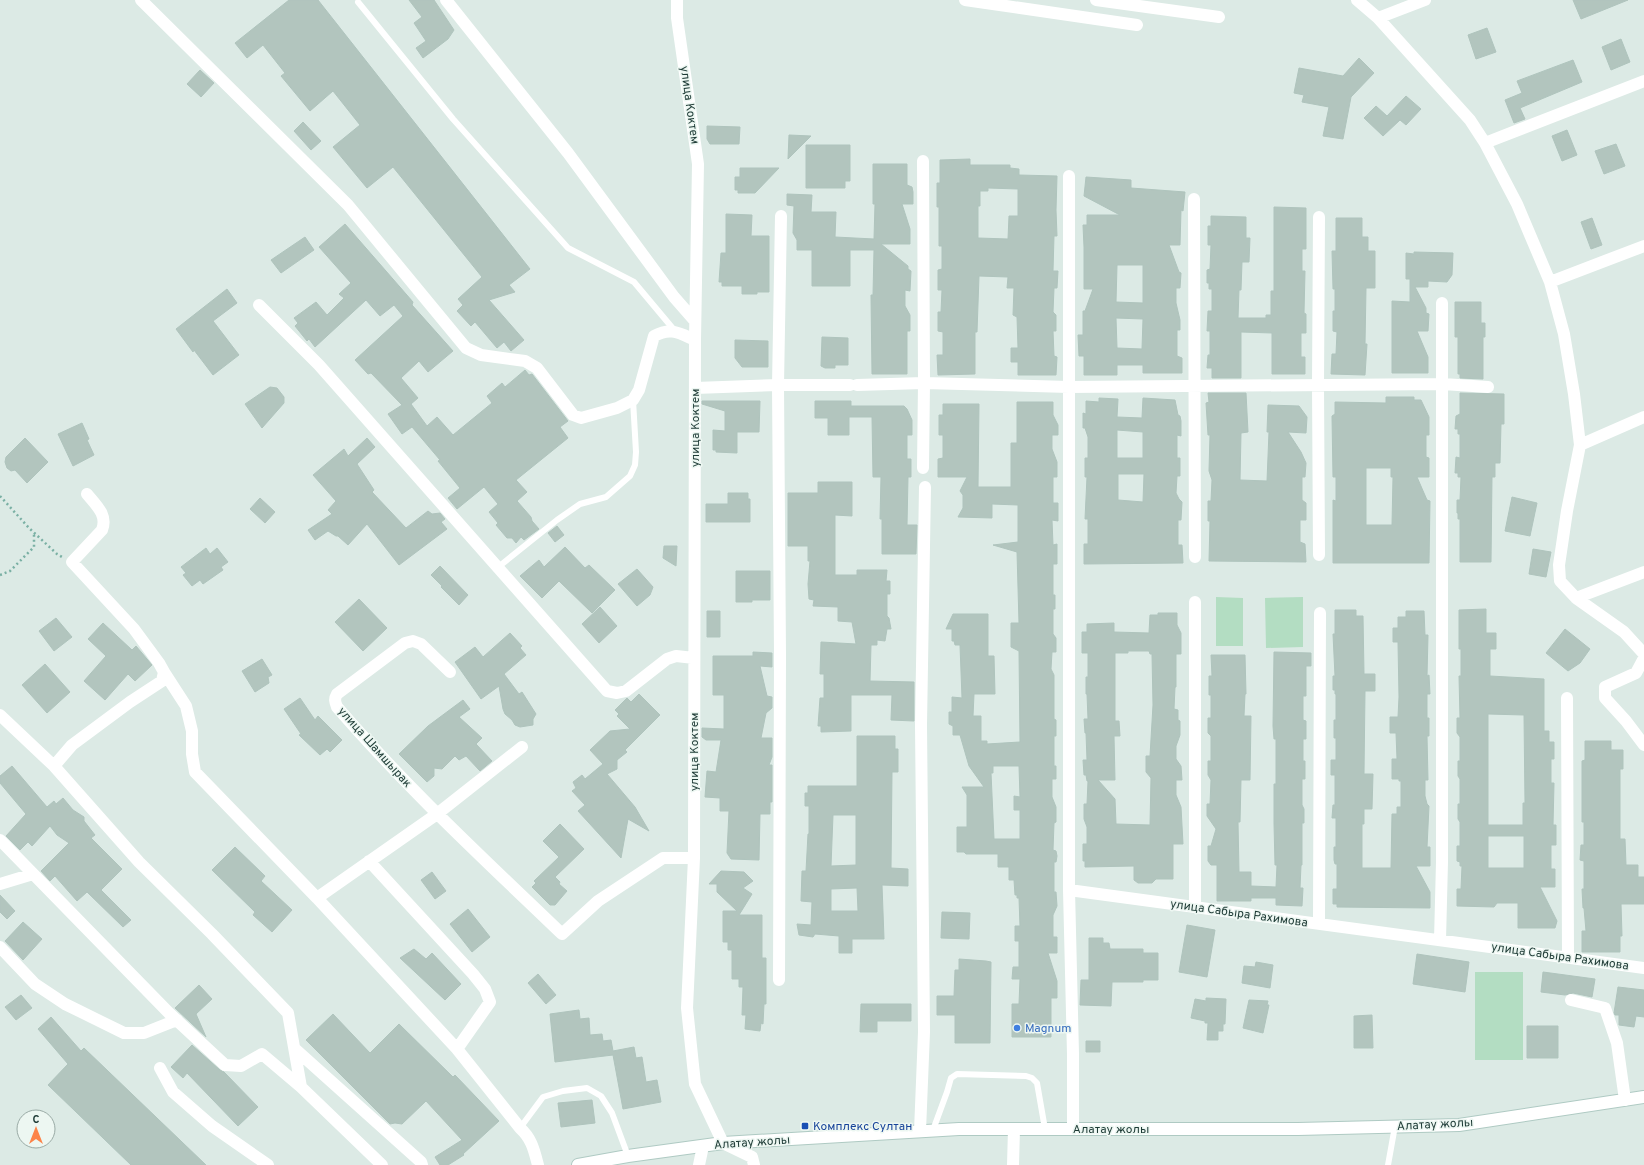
<svg xmlns="http://www.w3.org/2000/svg" width="1644" height="1165" viewBox="0 0 1644 1165" font-family="Overpass,sans-serif">
  <style>
    .green { fill: #b3ddc2 }
    .building { fill: #b2c5be; stroke: #afc4bd; fill-rule: evenodd }
    .lines { fill: none; stroke-linecap: round; stroke-linejoin: round }
    .secondary-casing { stroke: #afcac3; stroke-width: 14 }
    .path { stroke: #7ab0a4; stroke-width: 2.5; stroke-dasharray: 2 3; stroke-linecap: butt }
    .lane { stroke: #fff; stroke-width: 6 }
    .street { stroke: #fff; stroke-width: 12 }
    .secondary { stroke: #fff; stroke-width: 12 }
    .shop-dot { fill: #3f7fe0; stroke: #edf7f2; stroke-width: 1.5 }
    .transit-dot { fill: #1a4fb4; stroke: #edf7f2; stroke-width: 1.5 }
    .labels { text-anchor: middle; stroke-width: 3; stroke-linejoin: round; paint-order: stroke }
    .street-label { font-size: 12px; fill: #1d3a35; stroke: #edf7f2 }
    .shop-label { font-size: 12px; fill: #366cbe; stroke: #edf7f2; text-anchor: start }
    .transit-label { font-size: 12px; fill: #164399; stroke: #edf7f2; text-anchor: start }
  </style>
  <rect width="100%" height="100%" fill="#dceae5"/>
  <!-- green -->
  <path class="green" d="M1216 597 1243 598V646H1216Z
    M1303 597V647L1266 648 1265 598Z
    M1475 972H1523V1060H1475Z"/>
  <!-- building -->
  <path class="building" d="M289 0H318L530 269 509 285 515 292 489 300 524 340 511 351 504 342 497 348 475 322 471 326 457 311 463 305 458 299 482 277 393 167 367 188 333 147 360 125 333 91 310 111 281 76 285 73 263 45 247 58 235 43Z
    M409 0H434L454 30 448 39 423 58 416 48 426 41 414 23 422 17Z
    M1573 0H1628L1581 19Z
    M1487 28 1496 52 1476 59 1468 35Z
    M1621 39 1630 62 1611 70 1602 47Z
    M1359 58 1374 73 1351 97 1343 139 1323 136 1329 107 1302 102 1304 95 1294 93 1299 68 1343 76Z
    M1573 60 1582 82 1520 108 1525 119 1514 123 1505 100 1522 93 1517 81Z
    M200 70 214 83 201 97 187 84Z
    M1406 96 1421 109 1406 125 1400 120 1383 136 1364 118 1376 106 1387 116Z
    M303 122 321 141 311 150 294 131Z
    M707 126 740 127 739 144H710L707 139Z
    M1567 130 1577 155 1562 161 1552 136Z
    M789 135 811 136 788 159Z
    M1616 144 1625 166 1604 174 1595 151Z
    M806 145H850V181H845V188H806Z
    M970 159V165H1010V168L1019 169V175L1057 176 1056 210 1057 236H1054L1053 271H1058L1057 288H1054L1053 312 1056 315V331H1053L1054 356 1057 357 1056 375H1018V362H1011V348H1018L1017 317 1013 315 1014 288H1007L1008 277 979 276 977 332H975V374L938 375 937 355H943V332L938 331V312H941L942 290H938V270L942 269V246H939V207H937V183H940V160ZM988 188 1018 189V216H1009L1008 239 978 238V206H980V191H988Z
    M873 164H907V185L912 187 913 192V204H902L910 229V244H881L908 266V269L911 271 910 291 905 290V306L910 315V331H907V374H872L871 295H873L874 250H850V286H812V250H797V240L793 233 794 206 787 205V194L812 195 811 212H836L835 237 874 239 875 204H873Z
    M740 168H779L755 193H738V190H735V177H740Z
    M1086 177 1131 180V188L1185 192 1183 211 1181 210 1180 245H1169L1179 272 1181 273 1180 288H1176V303L1180 320V330H1177V356L1182 358V373H1143V365H1117V375H1084V356H1079L1078 335H1083V311H1085L1093 289H1084V247L1083 225H1087V215H1120L1084 196ZM1117 265H1143V303L1116 302ZM1116 318 1143 319 1142 349 1117 348Z
    M1274 207 1306 208V249H1302V271H1305L1304 313 1306 314V333H1301V357H1305V374H1272V333L1241 332V378H1212V368H1207L1208 355H1210V331H1207L1208 311H1212V289H1209V283H1207V270L1210 269 1211 245H1208V226H1211V216L1246 217V238H1250L1249 262H1242L1241 290H1239L1238 318H1266V315H1271V291H1274Z
    M726 214 752 215 751 236H769V292H757V294H742V286H722V282H719L721 253H726Z
    M1336 218H1362V237H1368V251H1375V288H1366L1365 344H1367L1365 375 1331 374 1332 354H1336L1337 332 1333 331V311H1335V289H1333L1332 251H1336Z
    M1592 218 1602 245 1591 249 1581 222Z
    M345 224 413 302 412 305 453 351 428 372 419 361 401 378 418 398 411 404 427 426 437 417 453 435 492 403 487 396 502 383 505 387 525 370 529 375 532 374 568 421 560 427 568 438 516 480 527 492 517 501 531 517 532 521 539 529 524 540 521 537 516 543 512 538H507L496 525 498 523 489 512 498 504 484 487 457 509 448 498 460 488 438 461 440 460 412 427 402 434 388 414 402 405 371 373 368 374 355 360 403 316 394 305 380 316 366 300 315 347 309 339 307 341 295 326 298 323 294 318 316 302 327 315 344 298 339 294 351 283 319 247Z
    M305 237 314 250 281 273 271 260Z
    M1414 252 1453 253 1452 275 1447 282 1428 281V287H1415L1426 308V313L1429 314 1428 331H1417L1428 357V373H1392V301L1410 302V279H1406V253L1414 254Z
    M227 289 237 303 213 321 239 355 213 375 194 350 193 352 176 329Z
    M1455 302H1481V323H1485V337H1483V379L1460 378V374H1458V337H1455Z
    M822 337 848 338V365H835V368H825L821 366Z
    M735 340 768 341V367H742L735 358Z
    M270 387 277 388 284 397V403L262 428 245 404Z
    M1208 393H1246L1248 432 1241 433 1240 480 1267 481 1269 432H1267L1268 405 1299 406 1307 417 1306 433 1288 432 1301 452 1306 463 1305 477H1302V500L1306 503V520H1300V542L1305 544 1306 562 1209 561 1210 521H1208V501H1211L1212 480 1209 471 1210 435H1208L1206 403 1209 402Z
    M1460 393 1504 394V424H1501L1500 463H1495V477H1492L1491 562H1460V519H1458V513H1457V500H1460L1461 477H1458V473H1455L1456 457 1460 458V434H1458V429H1455L1456 416 1460 414Z
    M1386 397H1414V400H1421L1429 417V435H1426V457L1429 458V477H1417L1427 500 1430 501 1429 563H1333V500L1336 501V477H1333L1332 416 1335 414V402L1386 403ZM1366 468H1391V477H1393L1392 525H1366Z
    M1099 398 1118 399 1117 417 1142 418 1143 398 1175 400 1178 415 1180 416 1181 421V436L1177 435V458H1180V476H1177L1176 493 1179 499 1182 502 1181 520H1178V545H1182L1183 563 1084 564V544H1088V519H1085L1087 477H1085V458H1088V437L1085 428H1083V413L1086 414V401L1099 402ZM1117 430 1143 432V458H1117ZM1118 474H1144L1143 502 1118 500Z
    M702 401H760L759 432H737V453L716 452V450H713V430L725 431V411L702 404Z
    M815 401H851V406H904L907 409 912 420V435H907V459H911V477H908L907 525H917L916 554H882V519H880L881 477H873L872 417H849V435H828V418H815Z
    M1017 402H1053V415L1058 425V435H1052V449L1057 462V477H1053V503H1058V521L1052 520 1053 545 1057 544V564H1053V595H1055V609H1053V634L1056 638V652H1052L1051 669 1054 675V719L1056 720V736H1054V766H1056V779H1052V797L1056 807V822L1054 823 1053 850 1056 851 1057 856 1056 862H1054V892H1056L1057 906 1053 915V937H1057V953H1048L1057 981V998H1051V1037H1012V1004H1019L1020 979H1012L1013 967H1019V941H1015V926H1020L1019 898H1017V895H1015L1014 880H1009V867H998V854H966L964 852H957V827H967V795L962 787H984L969 766 960 735H953V726L949 724V712H952V697L962 698 960 645H955L954 641H952V629H946L953 614H988V656H994L995 694H974L973 716H981V741H987V744L1020 742 1019 651 1011 647V623H1019L1017 552 993 545 1018 542V505L992 504V518L958 517 963 508V495L960 491 967 477H938V459L943 458V435H939V415H943V404H979L978 487H1011V443H1017ZM993 766H1019L1020 797 1014 796V810H1020V839H994L991 773H993Z
    M82 423 89 439 87 440 94 455 73 466 58 434Z
    M25 438 48 462 27 483 15 470 11 471 7 468 5 462 6 457Z
    M367 438 375 447 357 464 374 490 372 492 406 528 428 511 432 514 440 513 445 519 441 522 447 529 399 565 367 524 348 545 338 536H336L328 531 315 540 308 530 332 514 328 510 336 501 313 475 344 449 348 456Z
    M818 482H852V516L835 515V575H857V570H887L886 581H890V594H887V616L889 618 891 629H887L885 641 877 640V645H871L870 681 914 682V721L891 720 892 695H851V731L821 732V726H818L820 698H824V674H820L821 642 856 644 852 622 838 621V607L813 606 814 600 809 599 808 584 810 561H808V546H788V493H818Z
    M728 493H748V499H750V522H706V504H728Z
    M1512 497 1537 503 1530 536 1505 531Z
    M260 498 275 512 265 523 250 509Z
    M557 526 564 535 555 542 548 533Z
    M664 546H677L676 566 663 558Z
    M565 547 585 568 589 565 615 590 592 613 559 581 542 598 520 576 539 560 544 567Z
    M206 548 210 554 217 548 228 562 221 567 223 570 203 584 200 580 192 586 183 575 186 573 181 567Z
    M1533 549 1551 552 1546 577 1529 574Z
    M440 566 468 595 459 605 441 587 442 586 431 575Z
    M637 569 653 587 650 595 637 606 618 584Z
    M736 571H770V600H752V602H736Z
    M359 599 387 628 363 651 335 622Z
    M600 607 617 626 599 643 582 624Z
    M1486 609V633H1496V649H1490V676L1544 679V731H1549V742H1554V759H1551V783H1554L1553 825H1556V845H1551V869H1555V887H1540L1557 921 1555 928H1518V903H1497L1494 907 1457 906V889H1461L1462 866H1460V862L1457 861V846H1460V822L1458 819V804H1460V779L1458 776V761H1460V737L1457 733V718H1460L1459 676H1461V649H1459V610ZM1488 714 1524 715 1525 803H1523V825H1488ZM1488 836H1524V868H1488Z
    M1335 610H1356V616H1363L1364 674H1375V691H1365L1364 774H1373L1372 809H1364V824H1362V868H1391L1392 814H1397V807H1401V781H1399V779H1392V759H1397L1396 733H1390V717H1398L1399 697 1398 642H1393V628H1398V617H1406V611H1424L1425 635H1428L1427 676 1429 675 1430 694H1427V718H1429V736H1427L1428 780H1425V796L1427 804 1429 806 1427 847H1430V866H1416L1430 892V908L1337 907V904H1333V889H1337V864H1335L1334 860V847H1336V818H1332L1333 805H1335V775H1331V760H1336V738H1334V720H1336V694H1335V690H1333V676H1335L1333 634H1335Z
    M707 611H720V637H707Z
    M1158 613H1177V625L1181 633V654H1176V687H1175L1174 709 1178 710V720L1180 721V735L1176 746V759L1181 766 1182 780H1176V795L1181 807 1183 844H1173V879H1156L1152 883H1138L1134 880V866L1085 867V861H1083V844H1087V827L1084 819V804H1087L1088 781H1087L1086 775H1084L1083 760H1087L1086 733H1085L1084 719H1088L1087 694H1086V677H1088V653H1082V632H1087V624L1114 623V632L1149 633 1150 615H1158ZM1128 651H1149L1150 654H1152L1153 705 1150 756H1146V772L1151 778 1150 825 1116 824 1115 799 1098 780H1115L1114 736H1120L1119 721H1115V653H1128Z
    M56 618 72 637 54 651 39 631Z
    M103 623 132 650 136 646 152 665 135 681 128 674 105 700 84 681 106 656 88 639Z
    M1565 629 1590 649 1580 663 1568 671 1546 653Z
    M510 633 522 646 520 648 526 655 504 674 519 694 522 692 536 714 533 719V725L520 727 515 725 512 720 505 714 503 709 499 686 481 699 455 662 475 647 483 657Z
    M753 652 772 653V667L760 666 767 696 772 697V708L766 713 761 738H772V757L769 765H772V802H770V814H760L759 860 731 859 727 853 729 811H720V798L705 797 707 771 716 772 721 740H706L702 737V728L724 729V695H713V656H753Z
    M1274 652 1311 653V666H1306V696H1303V720L1306 721V739H1303V761H1305V779H1302V805L1304 809V823H1302V865H1301L1300 888H1303L1302 906 1276 905V898H1251V901H1217V865H1211L1208 861V846H1211L1216 829 1207 816V804H1210L1211 780 1208 775V761H1211V736L1208 733V718H1211V695H1209V676H1212L1211 655H1245L1246 694H1245L1244 716H1251L1250 780H1241L1240 822H1238L1239 872H1251V886L1276 887 1277 865H1275L1274 823V784H1276V739H1274L1273 726Z
    M262 659 272 675 268 677 269 683 255 692 242 671Z
    M45 664 70 692 47 713 22 685Z
    M639 694 660 715 625 750 627 752 617 760V769L607 774 635 807 649 831 628 819 621 858 578 811 585 805 572 791 576 788 573 782 582 775 585 779 603 764 590 750 610 731 630 729 617 716 619 714 615 710 627 698 631 702Z
    M300 698 315 720 318 716 342 740 330 752 327 749 320 755 299 735 301 734 284 709Z
    M463 700 470 709 459 717 482 738 476 744 492 761 480 771 466 756 459 760 455 756 442 769 434 768V776L427 782 399 754 428 726Z
    M857 736H895V749H898V772H892L891 868 908 869V886L882 885 884 939H852V953H839V936L815 934 813 937 799 935 797 924 811 925 812 902 801 901 802 871H806L808 834H809V806H805V793H808V786H857ZM833 815H856V865L831 866ZM857 888 858 911H831V889Z
    M1585 741H1611V750H1623V769H1620V839H1625L1626 865H1638V877H1644V904H1621L1622 936H1620V952H1582V931H1586L1584 908H1583L1582 889H1584V861L1580 860 1581 845H1584V822H1582V761L1585 760Z
    M12 766 47 807 54 801 56 804 63 798 73 810 84 817V821L95 835 91 838 122 869 101 890 131 920 123 927 87 892 77 901 55 876 50 881 41 871 69 843 57 835 50 826 32 846 28 842 20 850 6 836 26 814 0 783V776Z
    M560 824 584 849 555 877 560 882 559 884 567 891 555 905H550L532 887 536 883 534 881 559 857 543 841Z
    M235 847 265 876 261 881 292 910 272 932 253 915 255 912 212 870Z
    M721 871 744 872 753 881 743 888 752 894 739 915H762V958H766V1004H764L763 1024 761 1023 760 1031 745 1029 746 1015H742L743 987H739V979H732V950H728V942H723V911H737L717 892V884H709Z
    M432 872 446 891 435 899 421 880Z
    M0 895 15 911 7 919 0 912Z
    M468 909 490 937 472 952 450 924Z
    M942 912 970 913 969 939 941 938Z
    M23 922 42 939 23 960 5 941Z
    M1187 925 1215 930 1207 977 1179 972Z
    M1089 938H1103V943H1109L1110 949H1143V953H1158V980H1143V982H1112L1111 1006 1080 1005 1081 980H1089Z
    M414 949 426 959 432 953 461 984 445 1000 400 958Z
    M1417 954 1469 962 1465 992 1413 984Z
    M959 959 986 961 991 962 990 1043H955V1015H937V996H954L955 970H959Z
    M1256 962 1273 965 1270 988 1242 983 1244 966 1255 967Z
    M1543 972 1595 979 1592 997 1573 993 1565 995 1541 992Z
    M538 974 556 995 546 1004 528 983Z
    M199 985 212 999 196 1014 206 1037 175 1008Z
    M1618 987 1644 990V1017L1636 1016 1634 1027 1619 1025V1015H1615L1614 1013Z
    M21 995 32 1008 16 1020 5 1007Z
    M1206 998 1226 999 1225 1024H1223V1031H1218V1040H1207L1208 1023H1205V1021L1191 1018 1195 999 1206 1001Z
    M1249 1000 1268 1001 1267 1005H1269L1263 1033 1243 1028Z
    M861 1004H911V1021H877V1032H860Z
    M579 1010 580 1019 589 1018 590 1035 602 1034 603 1041 611 1040 613 1051 634 1047 636 1058 642 1057 646 1082 657 1080 661 1102 623 1109 613 1055 555 1062 550 1014Z
    M333 1014 370 1053 399 1024 453 1077 455 1075 499 1121 463 1154 464 1155 448 1165H440L435 1157 462 1140 426 1101 402 1124 395 1123 390 1124 306 1040Z
    M1372 1015 1373 1048H1354V1016Z
    M51 1017 81 1051 84 1048 206 1165H131L48 1085 68 1064 38 1029Z
    M1527 1026H1558V1058H1527Z
    M1086 1041H1100V1052H1086Z
    M192 1045 220 1070 224 1072 258 1107 238 1126 187 1073 183 1078 171 1067Z
    M592 1100 595 1123 561 1127 558 1103Z"/>
  <g class="lines">
    <!-- secondary casing -->
    <g class="secondary-casing">
      <path id="secondary" d="M578 1165 628 1156 723 1143 959 1129H1298L1459 1125 1644 1097"/>
    </g>
    <!-- path -->
    <path class="path" d="M0 496 29 528 57 554 62 557
      M0 575 10 571 34 547V533"/>
    <!-- lane -->
    <path class="lane" d="M358 2 453 119 568 248 634 282 675 331
      M497 568 557 520 580 504 606 497 630 476 635 465 636 452 633 400
      M520 1128 543 1097 563 1091 587 1088 601 1096 612 1113 628 1156
      M933 1130 947 1092 951 1078 957 1074 1026 1076 1032 1078 1037 1083 1045 1129
      M1388 1165 1395 1126"/>
    <!-- street -->
    <path class="street" d="M141 0 348 205 466 348 481 355 525 361 537 368 573 415 581 418 617 408 633 400 639 390 654 336C671 327 679 333 695 340
      M446 0 568 153 674 297 695 321
      M677 0V18L698 164 695 340 694 858
      M965 0 1137 25
      M1096 0 1219 17
      M1357 0 1378 18 1425 0
      M1378 18 1470 120 1485 143 1517 204 1550 282 1564 334 1574 394 1580 445 1567 511 1559 565 1560 581 1576 598 1624 632 1644 654
      M1485 143 1644 81
      M1069 176V890
      M1194 199 1195 557
      M1319 217 1318 385 1319 555
      M1550 282 1644 246
      M259 305 319 365 607 691 617 693 626 691 667 659 676 656 694 658
      M857 385 924 383 1069 387 1443 384 1488 387
      M695 388 778 385 781 216
      M1580 445 1644 417
      M923 468 924 383 923 161
      M87 494C96 505 108 515 102 530L72 562 134 629 159 663 164 672 162 681 130 702 72 745 54 766 139 862 212 934 288 1013 301 1087 382 1165
      M1576 598 1644 572
      M1644 658 1636 673 1605 687V698L1626 721 1644 745
      M164 672 186 706 192 731V754L195 772 317 898
      M450 672 421 644 413 641 405 643 337 694C334 699 335 702 337 707 407 788 485 860 562 934L598 901 663 858H694L687 1008 695 1084 723 1143 752 1157 754 1165
      M1567 698 1568 957
      M0 715 54 766
      M522 747 437 814 317 898 457 1049 520 1128C532 1139 534 1150 538 1165
      M0 840 169 1013 225 1065 241 1066 262 1054 301 1087
      M369 861 473 974 485 989 490 1002 457 1049
      M0 884 33 874
      M1195 906V602
      M1319 924 1320 613
      M1440 940 1442 862V303
      M0 947 35 984 65 1004 124 1033H144L177 1020
      M779 980 780 656 778 385H850
      M1571 1000 1605 1008 1617 1043 1625 1100
      M295 1049 421 1162 422 1165
      M160 1068 173 1092 212 1126 268 1165
      M1073 1129V1054L1069 890 1644 968
      M920 1131 924 1032 921 725 925 487
      M699 1165 703 1146
      M1013 1165 1014 1129"/>
    <!-- secondary -->
    <use href="#secondary" class="secondary"/>
  </g>
  <!-- markers -->
  <circle class="shop-dot" cx="1017" cy="1028" r="4"/>
  <rect class="transit-dot" x="801" y="1122" width="8" height="8" rx="2"/>
  <g class="labels">
    <!-- street labels -->
    <g class="street-label">
      <text transform="translate(690 105) rotate(82)" y="4">улица Коктем</text>
      <text transform="translate(695 428) rotate(-90)" y="4">улица Коктем</text>
      <text transform="translate(375 747) rotate(48)" y="4">улица Шамшырак</text>
      <text transform="translate(694 752) rotate(-90)" y="4">улица Коктем</text>
      <text transform="translate(1239 913) rotate(8)" y="4">улица Сабыра Рахимова</text>
      <text transform="translate(1560 956) rotate(8)" y="4">улица Сабыра Рахимова</text>
      <text transform="translate(1435 1124) rotate(-3)" y="4">Алатау жолы</text>
      <text x="1111" y="1133">Алатау жолы</text>
      <text transform="translate(752 1142) rotate(-4)" y="4">Алатау жолы</text>
    </g>
    <!-- shop labels -->
    <g class="shop-label">
      <text x="1025" y="1032">Magnum</text>
    </g>
    <!-- transit labels -->
    <g class="transit-label">
      <text x="813" y="1130">Комплекс Султан</text>
    </g>
  </g>
  <!-- north arrow -->
  <g transform="translate(36 1129)"><circle r="19" fill="#edf7f2" stroke="#9aaba6"/>
  <path d="M0-3L7 15L0 10L-7 15Z" fill="#fc8449"/>
  <text y="-6" font-size="11" font-weight="bold" text-anchor="middle" fill="#1d3a35">С</text>
  </g>
</svg>
